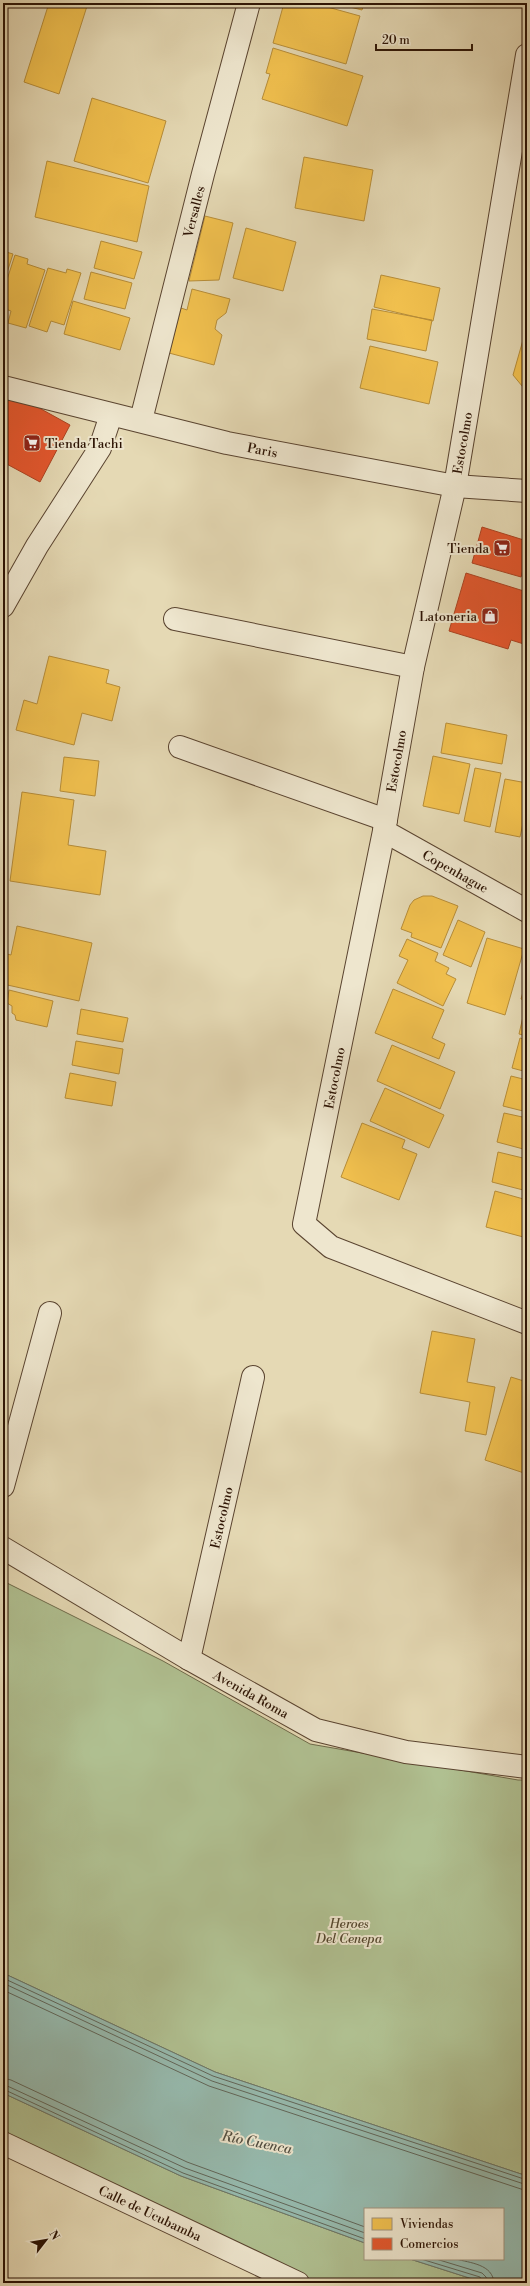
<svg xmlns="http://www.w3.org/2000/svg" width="530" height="2286" viewBox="0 0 530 2286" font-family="'Libre Bodoni',serif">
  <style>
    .green { fill: #b0c091; stroke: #6e6a4a }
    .water { fill: #96baae; stroke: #6c776a }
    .homes { fill: #f2c14e; stroke: #b78d38 }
    .shops { fill: #e4572e; stroke: #ad4321 }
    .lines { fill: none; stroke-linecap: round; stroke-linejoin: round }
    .shore { stroke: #616659; stroke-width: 1 }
    .street-casing { stroke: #5a4430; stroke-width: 24 }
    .street { stroke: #eee6ce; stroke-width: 22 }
    .labels { text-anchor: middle; stroke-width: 4; stroke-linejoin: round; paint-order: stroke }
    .street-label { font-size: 13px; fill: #2c1304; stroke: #eee6ce }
    .poi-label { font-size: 13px; fill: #2c1304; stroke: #eee6ce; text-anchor: end }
    .park-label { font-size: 13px; font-style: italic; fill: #54472e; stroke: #eee6ce }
    .water-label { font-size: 14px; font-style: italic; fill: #514d40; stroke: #eee6ce }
  </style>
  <rect width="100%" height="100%" fill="#e5d9b4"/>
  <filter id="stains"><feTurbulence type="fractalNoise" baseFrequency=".005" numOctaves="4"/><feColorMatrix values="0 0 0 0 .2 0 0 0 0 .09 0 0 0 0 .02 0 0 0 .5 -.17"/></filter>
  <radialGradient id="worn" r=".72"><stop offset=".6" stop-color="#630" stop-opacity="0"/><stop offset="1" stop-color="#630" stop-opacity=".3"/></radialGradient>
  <!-- green -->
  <path class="green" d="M3 1581 163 1661 310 1744 518 1780H527V2176L215 2072 3 1973Z
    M3 2093 181 2176 365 2243V2259H410L485 2283H298L3 2143Z"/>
  <!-- water -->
  <path class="water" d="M3 1973 215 2072 527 2176V2283H485L410 2259H503V2209H365V2243L181 2176 3 2093Z"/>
  <!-- homes -->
  <path class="homes" d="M49 3H88L59 94 24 82Z
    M284 3H313L360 16 346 64 273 43Z
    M334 3H364L362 10Z
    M273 48 363 76 347 126 262 99 270 74 266 73Z
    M92 98 166 121 148 183 74 161Z
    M304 157 373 170 364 221 295 208Z
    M47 161 149 186 137 242 35 217Z
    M205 216 233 223 219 280 189 281Z
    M246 228 296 242 283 291 233 278Z
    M101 241 142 252 134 279 94 268Z
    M3 251 13 254 3 285Z
    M15 255 28 259 27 264 45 270 26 328 8 323 11 311 3 308V292Z
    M48 268 66 273 67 269 81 273 64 325 51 321 47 332 29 326Z
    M91 272 132 283 125 309 84 299Z
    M381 275 440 288 433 321 374 307Z
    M192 289 230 299 226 313 217 320 215 329 222 335 214 365 169 353 181 308 187 310Z
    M73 301 130 318 120 350 64 334Z
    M372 309 432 320 426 351 367 339Z
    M527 326V392L513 375Z
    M370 346 438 362 429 404 360 388Z
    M49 656 109 670 106 683 120 687 112 721 82 713 74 745 16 730 24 700 37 704Z
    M446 723 507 735 502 764 441 753Z
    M433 756 470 764 459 814 423 806Z
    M64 757 99 761 95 796 60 791Z
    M475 768 501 773 490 827 464 821Z
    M505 779 527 783V805L520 837 495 832Z
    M22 792 74 800 68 845 106 851 100 895 10 881Z
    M423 896H432L458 906 441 948 411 937 412 933 401 929 410 905 414 900Z
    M458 920 485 932 471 967 443 955Z
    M17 926 92 943 79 1001 3 984V953L11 955Z
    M487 938 524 949 505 1015 467 1003Z
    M407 939 438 953 435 961 449 968 446 974 456 979 443 1006 397 983 408 960 399 956Z
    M527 978V1001L521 999Z
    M393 989 444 1010 432 1038 445 1044 439 1059 375 1033Z
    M9 990 53 1001 47 1027 16 1020 15 1015 12 1013V1006L7 1003Z
    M526 1004H527V1036L519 1034Z
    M81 1009 128 1018 123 1042 77 1034Z
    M520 1038 527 1040V1072L512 1068Z
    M76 1041 123 1049 119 1074 72 1065Z
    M392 1045 455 1072 440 1109 377 1081Z
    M70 1073 116 1082 112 1106 65 1098Z
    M511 1076 527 1080V1112L503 1106Z
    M385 1088 444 1115 429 1148 370 1121Z
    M504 1113 527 1118V1150L497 1142Z
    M362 1123 405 1140 402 1148 417 1154 399 1200 341 1177Z
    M498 1152 527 1159V1191L492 1182Z
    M495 1191 527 1200V1238L486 1227Z
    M432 1331 475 1339 467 1382 495 1387 486 1435 465 1431 470 1402 420 1393Z
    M511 1377 527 1382V1474L485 1460Z"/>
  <!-- shops -->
  <path class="shops" d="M3 388 70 425 40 482 3 462Z
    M482 527 527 541V556L521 577 472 563Z
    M466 573 527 592 525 600 527 601V645L511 640 508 649 449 631Z"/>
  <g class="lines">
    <!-- shore -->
    <path class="shore" d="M3 1978 213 2076 527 2180
      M3 1983 212 2081 527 2185
      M3 1990 209 2086 527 2191
      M3 2078 11 2080 187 2162 365 2227
      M3 2084 185 2168 365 2233
      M3 2089 183 2173 365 2239
      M421 2259 480 2277 483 2283
      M436 2259 482 2273 486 2277 488 2283
      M456 2259C470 2263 493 2264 494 2283"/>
    <!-- street casing -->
    <g class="street-casing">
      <g id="street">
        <path d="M527 55 455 486 413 667 384 831 304 1224 331 1247 527 1323"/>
        <path id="s1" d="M3 387 227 443 455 486 527 491"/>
        <path id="s2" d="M141 420 203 174 249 3"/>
        <path d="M3 606 37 546 100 448 111 415"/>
        <path d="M175 619 413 667"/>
        <path d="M180 747 386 820"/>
        <path id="s3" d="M384 831 527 911"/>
        <path d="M3 1486 50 1313"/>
        <path id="s4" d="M3 1548 189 1659 316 1730 406 1752 527 1767"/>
        <path id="s5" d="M189 1659 253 1377"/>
        <path id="s6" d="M3 2143 298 2283"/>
      </g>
    </g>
    <!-- street -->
    <use href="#street" class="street"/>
  </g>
  <!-- icons -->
  <defs>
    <g id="supermarket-square" transform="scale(0.9)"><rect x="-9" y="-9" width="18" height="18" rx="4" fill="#8f2418" stroke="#eee6ce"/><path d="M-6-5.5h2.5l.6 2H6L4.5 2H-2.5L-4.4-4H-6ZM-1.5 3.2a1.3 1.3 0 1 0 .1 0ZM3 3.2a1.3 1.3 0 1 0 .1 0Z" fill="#fff"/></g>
    <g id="shop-square" transform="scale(0.9)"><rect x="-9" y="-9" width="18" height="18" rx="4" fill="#8f2418" stroke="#eee6ce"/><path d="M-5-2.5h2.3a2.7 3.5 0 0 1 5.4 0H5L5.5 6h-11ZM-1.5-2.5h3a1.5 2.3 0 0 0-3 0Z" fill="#fff"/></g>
  </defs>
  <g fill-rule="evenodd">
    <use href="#supermarket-square" x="32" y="443"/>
    <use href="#supermarket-square" x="502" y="548"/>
    <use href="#shop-square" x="490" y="616"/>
  </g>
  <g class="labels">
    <!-- street labels -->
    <g class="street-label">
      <text dy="5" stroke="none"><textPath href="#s2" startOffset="215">Versalles</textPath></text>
      <text transform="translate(462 443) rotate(-80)" y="5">Estocolmo</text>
      <text dy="5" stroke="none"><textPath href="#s1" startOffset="267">Paris</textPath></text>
      <text transform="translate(396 761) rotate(-80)" y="5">Estocolmo</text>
      <text dy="5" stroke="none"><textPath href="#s3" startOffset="82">Copenhague</textPath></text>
      <text transform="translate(334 1078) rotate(-79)" y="5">Estocolmo</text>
      <text dy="5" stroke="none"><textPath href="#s5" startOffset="145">Estocolmo</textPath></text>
      <text dy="5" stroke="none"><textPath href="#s4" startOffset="288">Avenida Roma</textPath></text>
      <text dy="5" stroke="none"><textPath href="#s6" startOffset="163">Calle de Ucubamba</textPath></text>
    </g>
    <!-- poi labels -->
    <g class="poi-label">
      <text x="45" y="448" text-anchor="start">Tienda Tachi</text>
      <text x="489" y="553">Tienda</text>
      <text x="477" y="621">Latoneria</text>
    </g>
    <!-- park labels -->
    <g class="park-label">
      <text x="349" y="1928">Heroes<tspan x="349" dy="15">Del Cenepa</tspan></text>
    </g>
    <!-- water labels -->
    <g class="water-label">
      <text transform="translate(257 2142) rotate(11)" y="5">Río Cuenca</text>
    </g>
  </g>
  <!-- margin -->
  <rect width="530" height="2286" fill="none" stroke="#e5d9b4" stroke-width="16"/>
  <rect x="4" y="4" width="522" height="2278" fill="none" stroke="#2c1304" stroke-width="2"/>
  <rect x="8" y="8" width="514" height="2270" fill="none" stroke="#2c1304"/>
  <!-- legend -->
  <rect x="364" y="2208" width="140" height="52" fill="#eee6ce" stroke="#a0927d"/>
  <rect x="372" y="2218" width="20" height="12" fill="#f2c14e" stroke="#a0927d"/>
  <text x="400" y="2228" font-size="12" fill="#2c1304">Viviendas</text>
  <rect x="372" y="2238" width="20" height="12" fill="#e4572e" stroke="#a0927d"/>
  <text x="400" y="2248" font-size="12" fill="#2c1304">Comercios</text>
  <!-- north arrow -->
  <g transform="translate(46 2240) rotate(59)" stroke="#eee6ce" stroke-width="3" paint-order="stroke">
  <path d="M0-3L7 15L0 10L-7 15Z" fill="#2c1304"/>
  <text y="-6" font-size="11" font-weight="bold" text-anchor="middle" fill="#2c1304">N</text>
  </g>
  <!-- scale -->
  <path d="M376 44v6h96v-6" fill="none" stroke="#2c1304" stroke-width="2"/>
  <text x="382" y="44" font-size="12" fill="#2c1304" stroke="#eee6ce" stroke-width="3" paint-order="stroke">20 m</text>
  <rect width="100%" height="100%" filter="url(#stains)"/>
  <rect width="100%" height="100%" fill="url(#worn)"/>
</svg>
